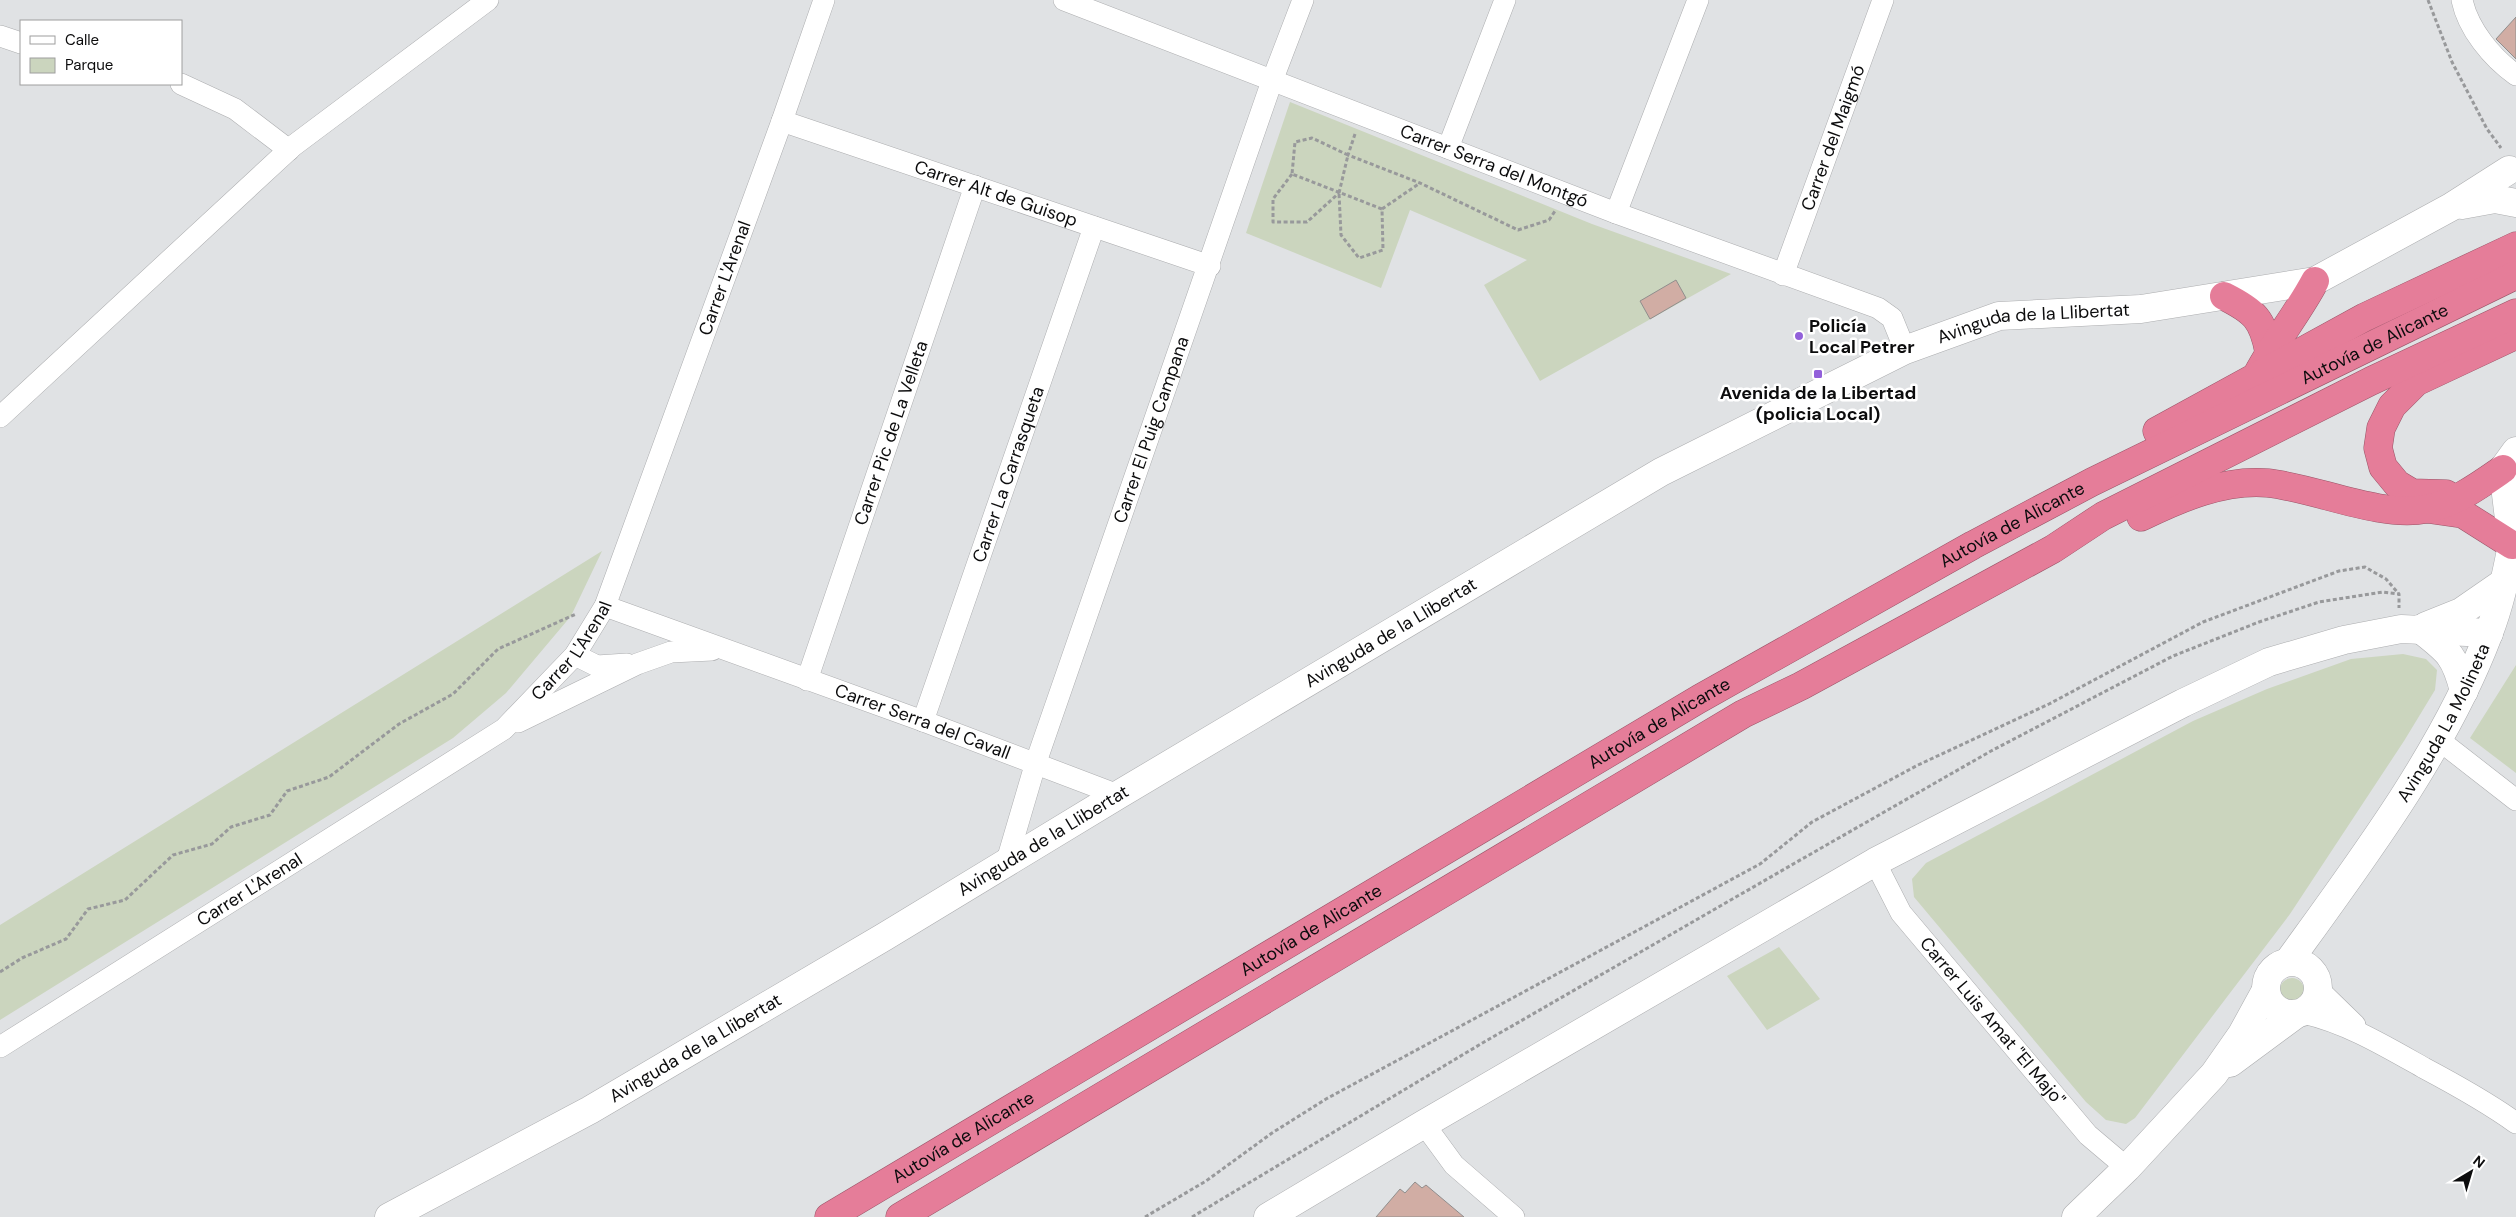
<svg xmlns="http://www.w3.org/2000/svg" width="2516" height="1217" viewBox="0 0 2516 1217" font-family="'DM Sans',sans-serif">
  <style>
    .green { fill: #cbd5be }
    .building { fill: #d1ada4; stroke: #908e8d }
    .lines { fill: none; stroke-linecap: round; stroke-linejoin: round }
    .street-casing { stroke: #acadaf; stroke-width: 22 }
    .secondary-casing { stroke: #acadaf; stroke-width: 29 }
    .highway-casing { stroke: #995568; stroke-width: 29 }
    .path { stroke: #98999b; stroke-width: 3; stroke-dasharray: 4 2.5; stroke-linecap: butt }
    .street { stroke: #fff; stroke-width: 21 }
    .secondary { stroke: #fff; stroke-width: 28 }
    .highway { stroke: #e57d99; stroke-width: 28 }
    .poi-dot { fill: #9260da; stroke: #fff; stroke-width: 2 }
    .labels { text-anchor: middle; stroke-width: 5; stroke-linejoin: round; paint-order: stroke }
    .street-label { font-size: 18px; fill: #0c0c0d; stroke: #fff }
    .poi-label { font-size: 18px; font-weight: bold; fill: #0c0c0d; stroke: #fff; text-anchor: start }
  </style>
  <rect width="100%" height="100%" fill="#e0e2e4"/>
  <!-- green -->
  <path class="green" d="M1290 102 1592 224 1731 274 1540 381 1484 285 1527 260 1410 210 1381 288 1246 233Z
    M602 551 571 616 506 693 453 738 0 1020V925Z
    M2403 654 2426 659 2437 670 2435 690 2404 741 2290 914 2135 1118 2126 1124 2106 1120 2086 1102 1914 897 1912 879 1926 863 2193 721 2267 689 2351 659Z
    M2516 665V773L2470 738Z
    M1779 947 1820 999 1767 1030 1727 976Z
    M2280 990a12 12 0 1 1 24 0a12 12 0 1 1-24 0Z"/>
  <!-- building -->
  <path class="building" d="M2516 17V59L2496 39Z
    M1676 280 1686 298 1650 319 1640 301Z
    M1415 1182 1422 1188 1426 1185 1464 1217H1376L1400 1189 1405 1193Z"/>
  <g class="lines">
    <!-- street casing -->
    <g class="street-casing">
      <g id="street">
        <path id="s1" d="M1064 0 1616 213 1878 308 1892 318 1905 350"/>
        <path d="M2462 0C2468 29 2492 58 2516 75"/>
        <path d="M0 36 21 43"/>
        <path d="M181 84 235 109 289 150"/>
        <path id="s2" d="M782 121 1210 266"/>
        <path d="M1448 148 1505 0"/>
        <path d="M1616 213 1698 0"/>
        <path id="s3" d="M1783 275 1883 0"/>
        <path d="M0 417 293 146 488 0"/>
        <path id="s4" d="M605 606 923 721 1118 795"/>
        <path d="M575 655 597 666 627 664"/>
        <path id="s5" d="M807 680 975 186"/>
        <path id="s6" d="M923 721 1094 227"/>
        <path d="M518 722 637 664 671 652 712 650"/>
        <path d="M2439 740 2516 800"/>
        <path id="s7" d="M1875 862 1901 913 2088 1135 2127 1168"/>
        <path id="s8" d="M1006 864 1036 762 1272 81 1303 0"/>
        <path d="M2319 990 2355 1025"/>
        <path d="M2303 1013C2347 1023 2385 1046 2424 1068 2456 1085 2487 1102 2516 1123"/>
        <path id="s9" d="M0 1047 504 729 575 655 605 606 782 121 824 0"/>
        <path d="M1424 1124 1454 1165 1514 1217"/>
      </g>
    </g>
    <!-- secondary casing -->
    <g class="secondary-casing">
      <g id="secondary">
        <path d="M2462 205 2495 199 2516 203"/>
        <path d="M2512 544 2503 469 2516 451"/>
        <path d="M2426 626 2461 612 2503 583"/>
        <path d="M2420 629C2448 651 2455 655 2464 691"/>
        <circle cx="2292" cy="988" r="26"/>
        <path id="s10" d="M2288 962C2361 861 2444 751 2488 635 2502 600 2509 561 2516 524"/>
        <path d="M2230 1063 2295 1015"/>
        <path id="s11" d="M389 1217 590 1110 884 937 1118 795 1661 472 1905 350 1999 316 2141 309 2315 281 2451 207 2509 170"/>
        <path d="M1268 1217 1424 1124 1875 862 2183 703 2269 662 2344 640 2401 629 2489 633"/>
        <path d="M2076 1217 2127 1168 2214 1074 2242 1034 2265 992"/>
      </g>
    </g>
    <!-- highway casing -->
    <g class="highway-casing">
      <g id="highway">
        <path d="M2224 296C2254 311 2263 319 2269 352"/>
        <path d="M2258 373C2275 341 2298 313 2315 281"/>
        <path d="M2157 431 2365 317 2516 246"/>
        <path d="M2446 494 2412 493 2397 484 2383 467 2378 448 2381 428 2392 406 2416 382 2516 335"/>
        <path d="M2428 509 2463 514 2512 545"/>
        <path d="M2141 517C2180 498 2224 479 2268 483 2316 488 2379 518 2426 509 2454 504 2480 485 2503 469"/>
        <path id="s12" d="M829 1217 1699 699 1973 545 2092 482 2516 275"/>
        <path d="M900 1217 1743 714 1801 686 2053 549 2103 516 2371 381 2516 313"/>
      </g>
    </g>
    <!-- path -->
    <path class="path" d="M2428 0 2452 62 2487 129 2501 148
      M1355 134 1348 155 1420 183 1518 230 1549 220 1555 211
      M1292 174 1273 199V222H1307L1339 193
      M1339 193 1348 155 1312 138 1295 142 1292 174 1382 209 1383 250 1359 258 1341 235 1339 193
      M1382 209 1420 183
      M0 972 22 958 66 939 88 909 125 900 173 855 212 844 231 827 270 815 287 791 329 777 399 724 453 694 498 649 576 614
      M1145 1217 1206 1181 1272 1133 1326 1099 1760 864 1812 822 1918 765 2049 704 2203 622 2339 571 2365 567 2386 579 2399 594
      M1192 1217 1479 1045 1795 863 1991 751 2173 656 2259 622 2319 602 2383 592 2399 594V608"/>
    <!-- street -->
    <use href="#street" class="street"/>
    <!-- secondary -->
    <use href="#secondary" class="secondary"/>
    <!-- highway -->
    <use href="#highway" class="highway"/>
  </g>
  <!-- markers -->
  <g class="poi-dot">
    <circle cx="1799" cy="336" r="5"/>
    <rect x="1813" y="369" width="10" height="10" rx="2.5"/>
  </g>
  <g class="labels">
    <!-- street labels -->
    <g class="street-label">
      <text dy="6" stroke="none"><textPath href="#s3" startOffset="146">Carrer del Maigmó</textPath></text>
      <text dy="6" stroke="none"><textPath href="#s1" startOffset="461">Carrer Serra del Montgó</textPath></text>
      <text dy="6" stroke="none"><textPath href="#s2" startOffset="226">Carrer Alt de Guisop</textPath></text>
      <text dy="6" stroke="none"><textPath href="#s9" startOffset="1105">Carrer L'Arenal</textPath></text>
      <text dy="6" stroke="none"><textPath href="#s11" startOffset="1880">Avinguda de la Llibertat</textPath></text>
      <text dy="6" stroke="none"><textPath href="#s12" startOffset="1776">Autovía de Alicante</textPath></text>
      <text dy="6" stroke="none"><textPath href="#s8" startOffset="458">Carrer El Puig Campana</textPath></text>
      <text dy="6" stroke="none"><textPath href="#s5" startOffset="261">Carrer Pic de La Velleta</textPath></text>
      <text dy="6" stroke="none"><textPath href="#s6" startOffset="261">Carrer La Carrasqueta</textPath></text>
      <text dy="6" stroke="none"><textPath href="#s12" startOffset="1371">Autovía de Alicante</textPath></text>
      <text dy="6" stroke="none"><textPath href="#s11" startOffset="1160">Avinguda de la Llibertat</textPath></text>
      <text dy="6" stroke="none"><textPath href="#s9" startOffset="700">Carrer L'Arenal</textPath></text>
      <text dy="6" stroke="none"><textPath href="#s4" startOffset="338">Carrer Serra del Cavall</textPath></text>
      <text dy="6" stroke="none"><textPath href="#s10" startOffset="286">Avinguda La Molineta</textPath></text>
      <text dy="6" stroke="none"><textPath href="#s12" startOffset="966">Autovía de Alicante</textPath></text>
      <text dy="6" stroke="none"><textPath href="#s11" startOffset="755">Avinguda de la Llibertat</textPath></text>
      <text dy="6" stroke="none"><textPath href="#s9" startOffset="295">Carrer L'Arenal</textPath></text>
      <text dy="6" stroke="none"><textPath href="#s12" startOffset="561">Autovía de Alicante</textPath></text>
      <text dy="6" stroke="none"><textPath href="#s7" startOffset="199">Carrer Luis Amat "El Majo"</textPath></text>
      <text dy="6" stroke="none"><textPath href="#s11" startOffset="350">Avinguda de la Llibertat</textPath></text>
      <text dy="6" stroke="none"><textPath href="#s12" startOffset="156">Autovía de Alicante</textPath></text>
    </g>
    <!-- poi labels -->
    <g class="poi-label">
      <text x="1809" y="332">Policía<tspan x="1809" dy="21">Local Petrer</tspan></text>
      <text x="1818" y="399" text-anchor="middle">Avenida de la Libertad<tspan x="1818" dy="21">(policia Local)</tspan></text>
    </g>
  </g>
  <!-- legend -->
  <rect x="20" y="20" width="162" height="65" fill="#ffffff" stroke="#9e9e9e"/>
  <rect x="30" y="36" width="25" height="8" fill="#ffffff" stroke="#9e9e9e"/>
  <text x="65" y="45" font-size="15" fill="#0c0c0d">Calle</text>
  <rect x="30" y="58" width="25" height="15" fill="#cbd5be" stroke="#9e9e9e"/>
  <text x="65" y="70" font-size="15" fill="#0c0c0d">Parque</text>
  <!-- north arrow -->
  <g transform="translate(2471 1172) rotate(38)" stroke="#ffffff" stroke-width="4" paint-order="stroke">
  <path d="M0-4L9 19L0 12L-9 19Z" fill="#0c0c0d"/>
  <text y="-8" font-size="14" font-weight="bold" text-anchor="middle" fill="#0c0c0d">N</text>
  </g>
</svg>
